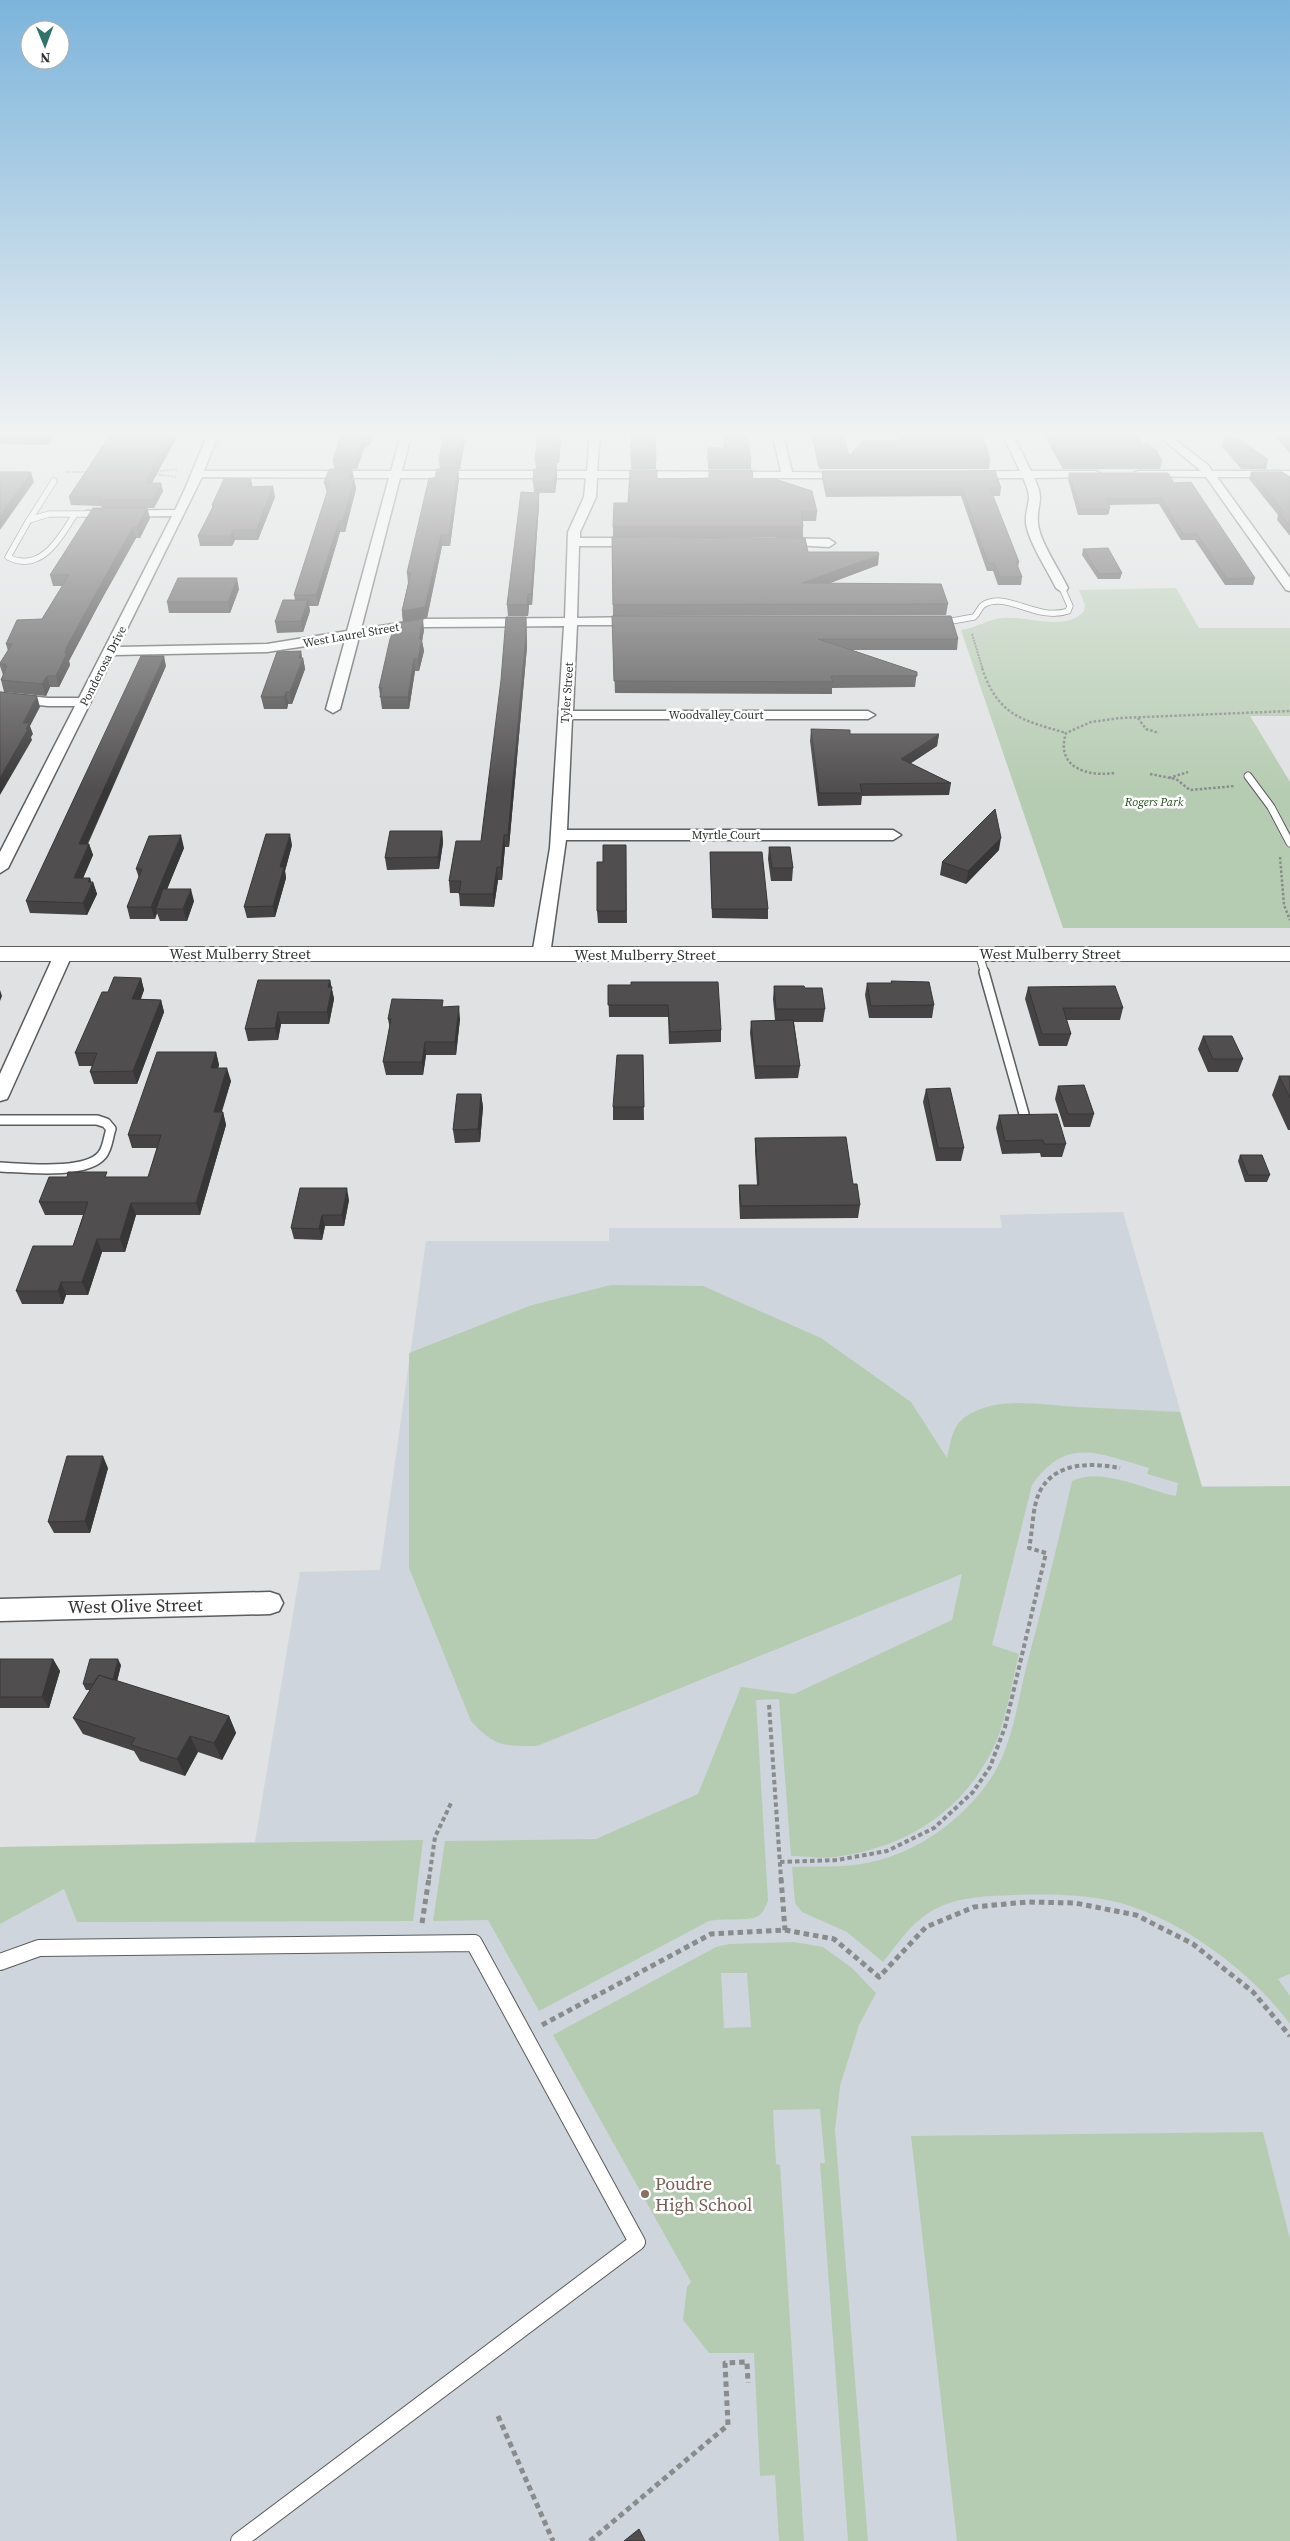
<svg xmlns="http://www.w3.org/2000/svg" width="1290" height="2541" viewBox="0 0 1290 2541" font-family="'Source Serif 4',serif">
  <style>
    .built { fill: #ced5dc }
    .green { fill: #b6ccb2; fill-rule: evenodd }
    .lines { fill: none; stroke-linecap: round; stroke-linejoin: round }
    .service-far3-casing { stroke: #5b5c5d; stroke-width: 7 }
    .service-far2-casing { stroke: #5b5c5d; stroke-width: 9 }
    .service-far1-casing { stroke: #5b5c5d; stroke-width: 12 }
    .service-casing { stroke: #5b5c5d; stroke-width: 18 }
    .minor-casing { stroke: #5b5c5d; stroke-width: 3 }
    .primary-casing { stroke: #5b5c5d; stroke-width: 2 }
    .path-far3 { stroke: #8a8b8c; stroke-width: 2; stroke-dasharray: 2 1; stroke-linecap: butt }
    .path-far2 { stroke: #8a8b8c; stroke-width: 2.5; stroke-dasharray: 2.5 2; stroke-linecap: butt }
    .path-far1 { stroke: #8a8b8c; stroke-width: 4; stroke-dasharray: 4.5 3; stroke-linecap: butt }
    .path { stroke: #8a8b8c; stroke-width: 5; stroke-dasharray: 5.5 4; stroke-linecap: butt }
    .service-far3 { stroke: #fff; stroke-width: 5.5 }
    .service-far2 { stroke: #fff; stroke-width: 7 }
    .service-far1 { stroke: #fff; stroke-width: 9 }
    .service { stroke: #fff; stroke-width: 16 }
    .minor { fill: #fff; fill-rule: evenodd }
    .primary { fill: #fff; fill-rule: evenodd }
    .wall { fill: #454344 }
    .shaded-wall { fill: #383737 }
    .building { fill: #504e4f; stroke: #383737 }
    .education-dot { fill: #8d6e63; stroke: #fff; stroke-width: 2 }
    .labels { text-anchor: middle; stroke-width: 5; stroke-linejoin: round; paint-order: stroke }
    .far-street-label { font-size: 12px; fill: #323333; stroke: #fff }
    .far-park-label { font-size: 12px; font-style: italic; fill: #204e18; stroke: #fff }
    .street-label { font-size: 15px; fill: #323333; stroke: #fff }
    .near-street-label { font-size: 18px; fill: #323333; stroke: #fff }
    .near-education-label { font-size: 18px; fill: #785e54; stroke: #fff; text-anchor: start }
  </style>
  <rect width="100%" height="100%" fill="#dfe1e2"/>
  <!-- built -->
  <path class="built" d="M1123 1212 1202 1486 1290 1487V2541H0V1847L255 1842 300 1572 380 1570 426 1241H609V1228H1002L1000 1215Z"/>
  <!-- green -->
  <path class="green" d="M1176 588 1199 628H1290V716H1250L1290 782V928H1063L961 630C976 628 989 619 1002 618 1027 615 1065 633 1084 611L1085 605 1079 590Z
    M611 1285 703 1286 821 1338 911 1402 947 1458C951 1443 951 1428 965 1417 997 1395 1041 1405 1077 1407 1112 1409 1146 1410 1180 1412L1202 1487 1290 1486V1974L1278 1979 1290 1996V2024C1251 1971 1176 1915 1112 1901 1079 1894 1047 1894 1014 1895 983 1896 948 1897 923 1917 908 1928 895 1947 883 1962L847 1932 802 1912 795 1903 792 1867C818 1866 845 1868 871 1862 920 1852 969 1815 994 1773 1013 1742 1018 1699 1027 1664 1043 1604 1058 1543 1072 1481 1101 1466 1145 1490 1176 1496L1178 1483 1147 1474 1149 1468C1099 1454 1067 1435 1032 1485L992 1645 1019 1654C1012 1681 1007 1716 996 1742 966 1810 908 1847 836 1857 822 1859 805 1856 791 1856L779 1699 756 1700 768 1901C765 1907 763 1915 756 1917 747 1921 723 1918 709 1921L539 2011 488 1920 433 1921 445 1841 596 1839 698 1794 741 1687 794 1694 952 1620 962 1574 537 1746C503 1746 495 1747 471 1721L409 1568V1353L532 1305Z
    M423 1840 413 1921 77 1922 64 1889 0 1924V1847Z
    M794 1942 823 1947 852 1968 876 1993 859 2025 840 2086 835 2130 868 2541H848L820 2163H825L820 2109 773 2110 776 2164 780 2165 804 2541H779L775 2475 760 2476 754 2353H709L683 2320 687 2287 691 2282 553 2035 716 1947 729 1944ZM747 1973 751 2027 724 2028 721 1973Z
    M1263 2132 1290 2239V2541H957L911 2136Z"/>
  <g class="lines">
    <!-- service-far3 casing -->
    <g class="service-far3-casing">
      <path id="service-far3" d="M75 514C61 537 41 574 8 557L29 520 49 514H87
        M30 519 54 481
        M952 621 974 617C978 614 979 608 983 605 1006 590 1036 622 1068 611L1070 606 1062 588"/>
    </g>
    <!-- service-far2 casing -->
    <g class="service-far2-casing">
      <path id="service-far2" d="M1248 776 1271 807 1290 843
        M979 954 985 974"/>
    </g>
    <!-- service-far1 casing -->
    <g class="service-far1-casing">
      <path id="service-far1" d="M984 972 1024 1114
        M0 1120H97L106 1123 111 1129C108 1137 108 1148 102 1155 86 1175 24 1168 0 1167"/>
    </g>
    <!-- service casing -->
    <g class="service-casing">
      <path id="service" d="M0 1962 39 1948 474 1943 637 2242 239 2541"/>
    </g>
    <!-- minor casing -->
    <g class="minor-casing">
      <path id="minor" d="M208 435H218L204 471H391L401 435H411L402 471H587L590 435H600L597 471 781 472 773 435H783L792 472 855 473V477L851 478H597L596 497 580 532V538H640L646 542 640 546H579L577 618 641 617 647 621 641 625H577L573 711H868L875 715 868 719H572L567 830H893L901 835 893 840H566L550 955 547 959H535L532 955 550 848 564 626 425 627 359 637 340 709 333 713 326 709 345 640 267 652 114 655 8 868 0 873V852L75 706H48L0 701V693L48 698H79L172 516 87 517 81 514 87 511 175 510C188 485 196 460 208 435ZM202 477 389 478 347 631 267 644 118 647ZM400 478H586L584 497 568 532 565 618 425 619 361 629Z
        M1003 435H1013L1031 471H1096L1101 474 1096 477 1034 478C1046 502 1036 502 1038 524 1040 542 1060 571 1068 588L1066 591 1062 592 1056 588C1048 571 1028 541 1026 523 1025 502 1035 502 1023 478H966L961 475 966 472 1020 471Z
        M1158 435H1169L1208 465 1212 471H1290V477H1217L1290 578V591L1286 590 1206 477 1135 476V472L1139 471H1201Z
        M778 538 829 539 835 543 829 547 774 544V540Z
        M63 950 69 951 72 955 9 1095 7 1099 0 1101V1074L54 955 57 951Z
        M270 1592 279 1595 283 1603 279 1611 270 1614 0 1621V1599Z"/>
    </g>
    <!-- primary casing -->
    <g class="primary-casing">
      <path id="primary" d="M0 947H1290V961H0Z"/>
    </g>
    <!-- path-far3 -->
    <path class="path-far3" d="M0 472H19
      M66 472H89
      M154 472 178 469
      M153 474 177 477
      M972 634 983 670"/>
    <!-- path-far2 -->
    <path class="path-far2" d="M982 668C998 716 1022 720 1066 733
      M1138 718 1146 729 1159 733
      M1114 773C1087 777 1055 767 1066 733L1091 722 1120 718 1290 711
      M1150 774 1176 779 1190 790 1235 786
      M1169 778 1188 772
      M1280 857 1284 905 1290 920"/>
    <!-- path-far1 -->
    <path class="path-far1" d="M769 1705 781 1879
      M780 1862 837 1860 887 1851 934 1828 973 1792 990 1767 1005 1727 1046 1553 1029 1548C1033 1530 1032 1507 1040 1491 1056 1461 1092 1463 1120 1468
      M429 1879 435 1837 452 1801"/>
    <!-- path -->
    <path class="path" d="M781 1878 785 1930
      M422 1923 429 1878
      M542 2025 711 1934 785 1930 834 1939 879 1977 926 1927 974 1907 1027 1902 1075 1903 1136 1915 1193 1944 1253 1992 1290 2036
      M498 2416 553 2541
      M590 2541 728 2425 725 2363 747 2362 748 2383"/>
    <!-- service-far3 -->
    <use href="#service-far3" class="service-far3"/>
    <!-- service-far2 -->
    <use href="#service-far2" class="service-far2"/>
    <!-- service-far1 -->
    <use href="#service-far1" class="service-far1"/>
    <!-- service -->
    <use href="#service" class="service"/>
    <!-- minor -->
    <use href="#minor" class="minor"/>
    <!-- primary -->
    <use href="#primary" class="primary"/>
  </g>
  <!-- wall -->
  <path class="wall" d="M0 435H55L49 443 45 445 0 444Z
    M110 435H178L152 483H161L163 491 154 508H147L150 518 140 538H136L98 606 70 659 69 661 70 665 59 687H50L46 696 4 692 1 680 3 675 0 666V663L8 651 6 644 42 619 62 586H53L50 575 102 508 101 506 71 505 69 497Z
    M341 435H373L370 445 364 448 357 469H352L356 489 345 532H340L318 606H309L310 611 303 632 277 633 275 622 295 600 294 595 327 493 324 483 334 469 333 460Z
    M441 435H466L460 469H458L459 479 450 546H442L427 618 403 622 402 611 408 583 407 573 435 478 440 469 439 460 442 445Z
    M538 435H561L559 463H557V479L555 493H534L533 482 536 469 535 460Z
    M631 435H655L656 469H631Z
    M723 435H747L751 461V469H708V448H724Z
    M811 435H843L849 456 899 440 898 435H981L990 460 989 469H819Z
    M1044 435H1136L1143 444 1162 461 1160 469H1063Z
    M1274 435H1290V453Z
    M1225 436 1268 459 1266 469H1241L1222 446Z
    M709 470 753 479 817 512 816 521H802L803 527V537H613V527L628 503 657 479 709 478Z
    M822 471 1001 488 1000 496H993L1019 562 1018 568 1022 577 1021 585H998L993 571H987L961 496 826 497 822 479Z
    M1251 472 1290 477V536L1277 520 1278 515 1249 479Z
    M1069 473 1174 483 1255 578 1253 585H1225L1195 540H1181L1159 504 1109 505 1110 507 1109 513 1107 515H1078L1068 479Z
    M253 487 275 497 258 540H235L232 546H200L198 536 212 508V505Z
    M539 493V504L532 605H529L528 616H508L507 605Z
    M612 537 808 552 878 565 830 583 948 604 946 615 613 616Z
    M1083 549 1122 573 1120 579H1098L1082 555Z
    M239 589 230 613H169L167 602Z
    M612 616 958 639 957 650H852L917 672 915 687 832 688V694L615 693Z
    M526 617 527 647 509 847H505L502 880H498L494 907 460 906 459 893H450L449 881 481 841Z
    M424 630 422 641 424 651 419 671H415L409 709H382L379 688Z
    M301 651 302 658H303L305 669 292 704H288L287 709H264L261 697Z
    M166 666 88 844H89L93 855 83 878H90L91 882H93L97 894 87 915 30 913 26 901Z
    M811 729 850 734H939L937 746 911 763 951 783 949 795 862 796 861 805 818 806 810 741Z
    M442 831 443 843 439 869 387 870 385 858Z
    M292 845 285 871 286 878 275 917 247 918 244 907Z
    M626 845 627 923H598L597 911Z
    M769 847 793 868 792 881H771L768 859Z
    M184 848 167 889 194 901 187 921H160L157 913 155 919H130L127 907 139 878 136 869Z
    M999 850 966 884 940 875 942 862Z
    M710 852 768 909V919L712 918Z
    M141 978 144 990 141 999 161 1000 164 1012 137 1084H94L90 1072 92 1066H79L75 1053 108 992Z
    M330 980 334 999 329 1024H281L278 1040 248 1041 245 1029Z
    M891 981 934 1005 932 1018H869L865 995 867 983H891Z
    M608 985H631L721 1030V1042L669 1044 668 1017H609Z
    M774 986 805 988 825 1009 823 1022H794L800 1066 798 1078 755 1079 750 1033 751 1021 775 1020 773 999Z
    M1028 987 1123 1008 1120 1020H1066L1071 1034 1067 1046H1039L1025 999Z
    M444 1007 460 1019 456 1055H426L423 1075H386L383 1062 390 1029 388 1019Z
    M1203 1036 1243 1059 1238 1072H1208L1198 1049Z
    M216 1052 219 1065 218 1068 231 1081 221 1112H223L226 1125 200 1215H136L125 1252H102L88 1295H66L63 1304H22L16 1291 73 1246 83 1215H45L39 1202 108 1177H148L157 1148H132L128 1135Z
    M643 1055 644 1120H613V1107Z
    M1279 1076H1290V1130H1288L1272 1095Z
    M1058 1086 1094 1114 1090 1127H1064L1055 1099Z
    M926 1089 964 1148 961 1161H936L923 1102Z
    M481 1094 483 1107 480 1142 455 1143 453 1130Z
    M999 1115 1066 1144 1062 1157H1041L1040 1153 1002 1154 996 1128Z
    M755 1138 853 1184 860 1205 858 1218 740 1219 739 1198V1185H757L755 1151Z
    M1240 1155 1270 1175 1267 1182H1245L1238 1161Z
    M349 1200 344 1226H325L322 1240 294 1239 291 1228Z
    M108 1468 90 1533H54L48 1522Z
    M0 1659H53L60 1671 49 1708H0Z
    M121 1665 117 1681 229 1716 236 1733 222 1760 198 1752 185 1776 140 1761 134 1751 83 1734 73 1718 90 1690H86L83 1684Z"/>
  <!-- shaded-wall -->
  <path class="shaded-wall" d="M42 435H55L49 443 45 445Z
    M172 435H178L147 491 145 483Z
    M369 435H373L370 445 364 448 357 469 356 460 363 438Z
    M464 435H466L460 469 459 460Z
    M560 435H561L559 463V454Z
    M352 469 354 479 349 478Z
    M458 469 459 479 450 546 449 535Z
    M556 469 557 479 555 493 554 482Z
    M31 472 34 482 0 530V516Z
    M354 478 356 489 345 532 343 521Z
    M251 479 253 489 248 487Z
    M161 483 163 491 154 508 153 500Z
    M273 486 275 497 258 540 256 530Z
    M539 493V504L532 605 531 594Z
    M147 508 150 518 140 538 137 527Z
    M339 521 340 532 318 606 316 595Z
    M133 527 136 538 98 606 70 659 69 661 70 665 59 687 56 676 66 648 95 595Z
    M233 530 235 540 232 546 230 536Z
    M441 535 442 546 427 618 403 622 402 611Z
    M879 555 878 565 801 594 802 583Z
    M237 578 239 589 230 613 228 602Z
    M528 594 529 605 528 616 527 605Z
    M308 600 310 611 303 632 301 621Z
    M526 617 527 647 509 847 508 835Z
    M423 619 424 630 422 641 424 651 419 671 418 659 419 639Z
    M301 651 302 660 303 658 305 669 292 704 290 692Z
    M164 656 166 666 82 855 79 844Z
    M414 659 415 671 409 709 408 697Z
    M47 676 50 687 46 696 42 684Z
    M286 692 288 704 287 709 284 697Z
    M37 696 40 707 30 726 33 734 31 737 32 740 0 795V778L23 723Z
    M939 734 937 746 899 771 901 759Z
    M442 831 443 843 439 869 438 857Z
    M290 834 292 845 285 871 286 878 275 917 273 906 280 867Z
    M181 835 184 848 159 909H156L157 913 155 919 151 907Z
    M504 835 505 847 502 880 501 867Z
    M1001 838 999 850 966 884 968 871Z
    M89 844 93 855 78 890 74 878Z
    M497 867 498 880 494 907 493 894Z
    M90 878 92 885 93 882 97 894 87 915 83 903Z
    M191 889 194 901 187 921 183 909Z
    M141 978 144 990 135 1012 132 999Z
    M330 980 334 999 329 1024 327 1012 328 987Z
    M0 990 2 996 0 1001Z
    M161 1000 164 1012 137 1084 133 1071Z
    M459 1006 460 1019 456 1055 455 1042Z
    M278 1012 281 1024 278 1040 275 1028Z
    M425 1042 426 1055 423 1075 422 1062Z
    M216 1052 219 1065 214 1081 211 1068Z
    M227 1068 231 1081 218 1125 214 1112Z
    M481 1094 483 1107 480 1142 478 1129Z
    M223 1112 226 1125 200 1215 196 1203Z
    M347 1188 349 1200 344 1226 342 1215Z
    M131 1203 136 1215 125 1252 120 1239Z
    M322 1215 325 1226 322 1240 319 1229Z
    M97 1239 102 1252 88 1295 82 1282Z
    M61 1282 66 1295 63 1304 58 1291Z
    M103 1456 108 1468 90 1533 85 1521Z
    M53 1659 60 1671 49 1708 42 1697Z
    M118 1659 121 1665 115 1690 112 1684Z
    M229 1716 236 1733 222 1760 214 1743Z
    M190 1736 198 1752 185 1776 177 1759Z"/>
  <!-- building -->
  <path class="building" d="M110 435H172L145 483H161L153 500H100L102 497H69Z
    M341 435H369V436L363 438 356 460H333Z
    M441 435H464L459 460H439L444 435Z
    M538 435H560L559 454H557V460H535Z
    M631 435H655L656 461H631Z
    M724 435H747L751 461H708V448H725Z
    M814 435H843L849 456 864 440H901L900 435H981L987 448 990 460H820Z
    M1050 435H1136L1143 444H1148L1156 450 1162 461H1064Z
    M1226 435H1232L1268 459H1244L1225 436Z
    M1282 435H1290V444Z
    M329 469H352L349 478H354L343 521H339L316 595H294L330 483H324Z
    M437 469H458L449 535H441L425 607 402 611 411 573H407L429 478H435Z
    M534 469H556L554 482H533Z
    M630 470H657V479L709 478V470H752L753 479H775L812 491 817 512H801L803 527H613L614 503H628Z
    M822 471H995L1001 488H990L1019 562H1016L1022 577H1000L994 563H988L962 488 826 489Z
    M0 472H31L0 516Z
    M1251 472H1282L1290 477V526L1279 512H1284Z
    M1069 473H1168L1174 483 1191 482 1255 578 1227 579 1197 534H1183L1161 498 1105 499 1110 507 1109 509H1080Z
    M224 479H251L248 487 273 486 256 530H233L230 536H198L214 505H212Z
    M521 492 539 493 531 594H528L527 605H507Z
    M93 508H147L137 527H133L95 595 66 648 65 653H67L56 676H47L42 684 1 680 7 666 4 667 6 664H0V663L12 644H6L17 620 42 619 69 575H50Z
    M612 537 805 538 808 552H878L879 555 802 583 941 584 948 604 613 605Z
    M1108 548 1122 573 1099 574 1083 549Z
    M178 578H237L228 602H167Z
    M283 600H308L301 621 275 622Z
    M612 616H951L958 639H818L917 672V676H831L833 682 614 681Z
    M506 617H526V636L508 835H504L501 867H497L493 894H459L461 881H449L456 841H481L501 680Z
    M423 619 419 639H422L418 659H414L408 697H380L382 688H379L390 639 394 630H397L399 623Z
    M301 651 299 658H303L290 692H286L284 697H261L277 652Z
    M141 656H164L79 844H89L74 878H90L88 882H93L83 903 26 901Z
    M0 692 37 696 23 723H29L26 729H28L0 778Z
    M811 729 850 730V734H939L901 759 951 783 860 784 862 793H819Z
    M995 809 1001 838 968 871 942 862Z
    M390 831H442L438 857 385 858Z
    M266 834H290L280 867H284L273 906 244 907Z
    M181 835 151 907H127L142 869H136L149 836Z
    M603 845H626V911H597V862H603Z
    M769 847H790L793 868H772Z
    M710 852H762L768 909H712Z
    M163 889H191L183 909H156Z
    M114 977 141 978 132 999 161 1000 133 1071 90 1072 97 1053H75L102 992H108Z
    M258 980H330L328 987H332L327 1012H278L275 1028 245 1029Z
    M891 981 929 982 934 1005 871 1006 867 983H892Z
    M631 982H718L721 1030 670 1032 668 1005H608V985H631Z
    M774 986H804L805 988H822L825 1009H776Z
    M1115 986 1123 1008H1063L1071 1034H1042L1028 987Z
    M392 999 443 1000 442 1007 459 1006 455 1042H425L422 1062H383L391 1019H388Z
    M793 1020 800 1066H755L751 1021Z
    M1203 1036H1232L1243 1059H1213Z
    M157 1052H216L211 1068H227L214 1112H223L196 1203H131L120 1239H97L82 1282H61L58 1291H16L33 1246H73L88 1202H39L49 1177H67L68 1172H107L105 1177H148L161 1135H128Z
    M617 1055H643L644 1107H613Z
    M1279 1076H1290V1098Z
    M1084 1085 1094 1114H1068L1058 1086Z
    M950 1088 964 1148H938L926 1089Z
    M457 1094H481L478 1129 453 1130Z
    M1057 1114 1066 1144H1044L1043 1140 1005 1141 999 1115Z
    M846 1137 853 1184H857L860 1205 741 1206 739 1185H759L755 1138Z
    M1240 1155H1262L1270 1175H1248Z
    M300 1188H347L342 1215H322L319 1229 291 1228Z
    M67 1456H103L85 1521 48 1522Z
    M0 1659H53L42 1697H0Z
    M90 1659H118L113 1680 99 1675 93 1684H83Z
    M99 1675 229 1716 214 1743 190 1736 177 1759 131 1745 135 1738 73 1718Z
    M639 2529 645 2541H624Z"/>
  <!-- sky -->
  <linearGradient id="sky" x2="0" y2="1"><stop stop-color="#7cb4db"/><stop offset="0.55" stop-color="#f1f2f2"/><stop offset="1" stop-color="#f1f2f2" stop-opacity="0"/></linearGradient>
  <rect width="1290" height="790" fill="url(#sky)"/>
  <!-- markers -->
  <circle class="education-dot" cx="645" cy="2194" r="5"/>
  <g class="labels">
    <!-- far-street labels -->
    <g class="far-street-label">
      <text transform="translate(351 635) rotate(-10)" y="4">West Laurel Street</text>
      <text transform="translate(103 666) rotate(-63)" y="4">Ponderosa Drive</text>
      <text transform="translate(567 693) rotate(-86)" y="4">Tyler Street</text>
      <text x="716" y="719">Woodvalley Court</text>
      <text x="726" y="839">Myrtle Court</text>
    </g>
    <!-- far-park labels -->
    <g class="far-park-label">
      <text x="1154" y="806">Rogers Park</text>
    </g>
    <!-- street labels -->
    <g class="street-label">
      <text x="240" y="959">West Mulberry Street</text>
      <text x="1050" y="959">West Mulberry Street</text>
      <text x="645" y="960">West Mulberry Street</text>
    </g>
    <!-- near-street labels -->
    <g class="near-street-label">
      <text transform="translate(135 1606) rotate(-1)" y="6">West Olive Street</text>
    </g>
    <!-- near-education labels -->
    <g class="near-education-label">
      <text x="655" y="2190">Poudre<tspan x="655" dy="21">High School</tspan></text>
    </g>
  </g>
  <!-- north arrow -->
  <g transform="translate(45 45) rotate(179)"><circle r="24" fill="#ffffff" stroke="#adadad"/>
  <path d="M0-4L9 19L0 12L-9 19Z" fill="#2e7469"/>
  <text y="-8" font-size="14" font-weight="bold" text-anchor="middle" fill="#323333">N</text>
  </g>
</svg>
